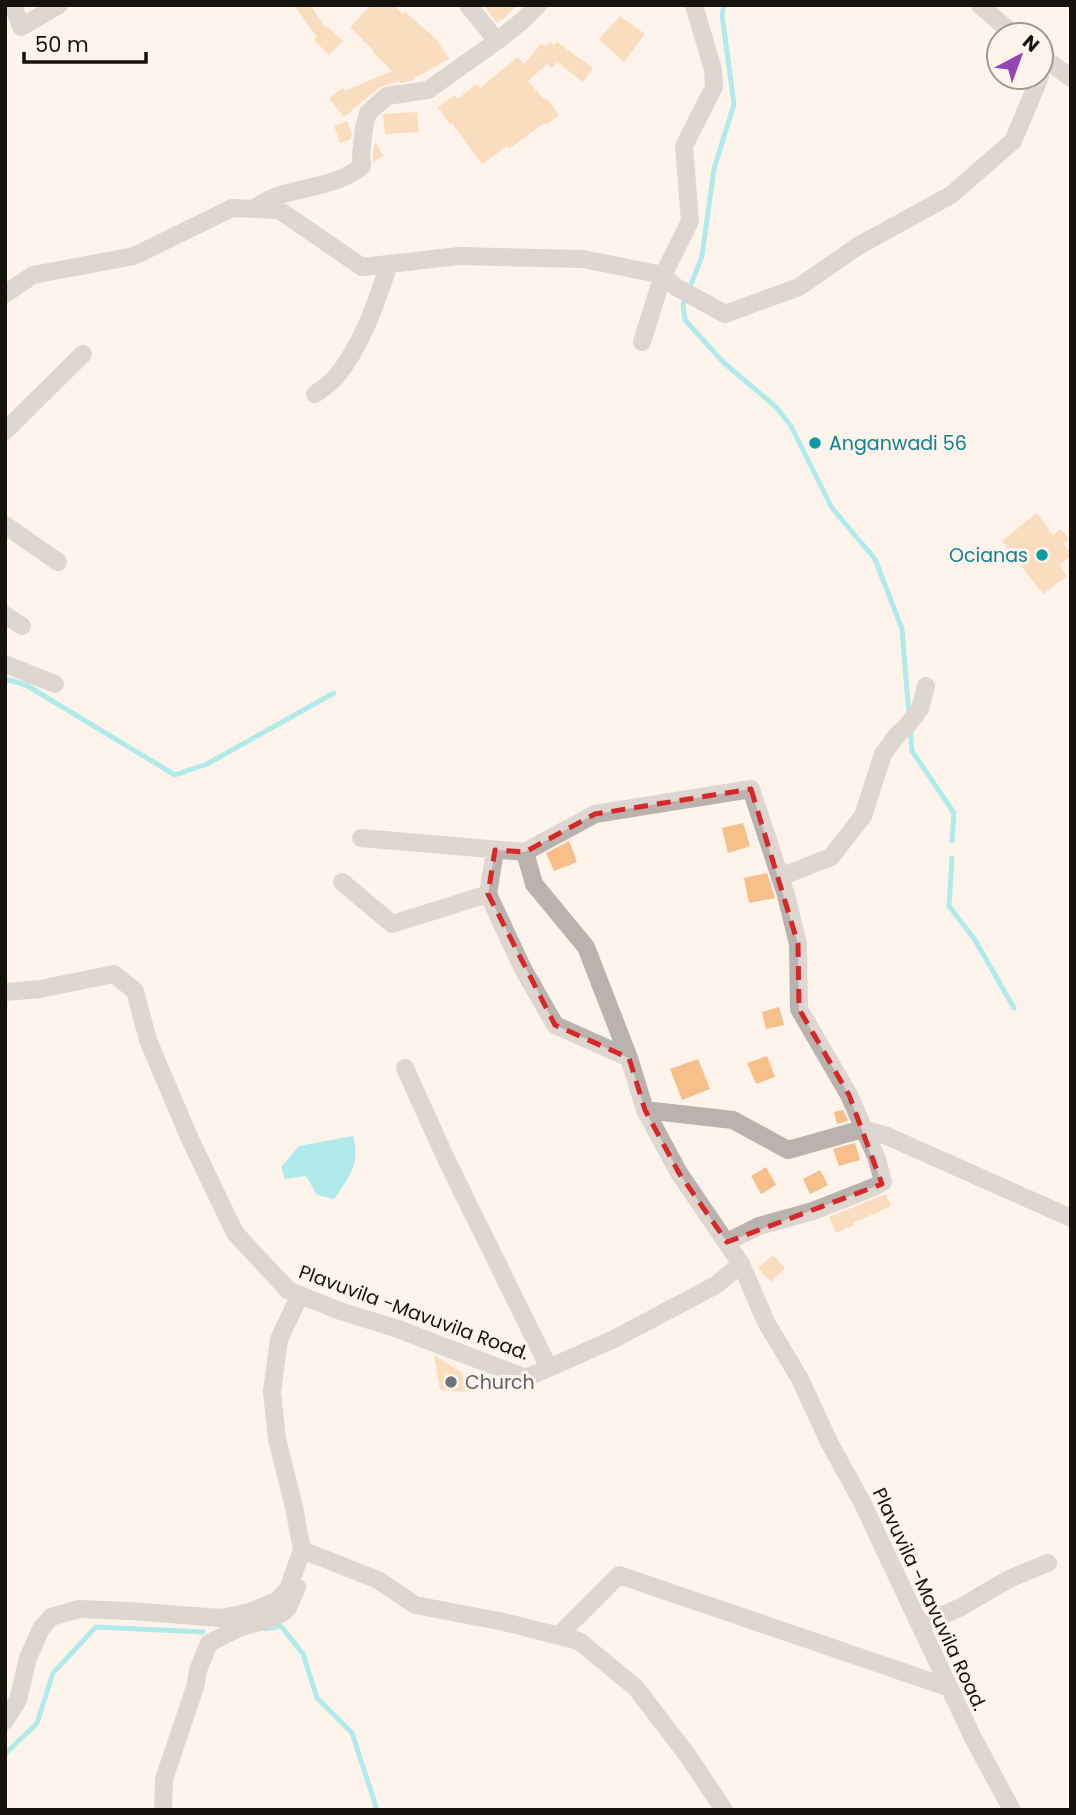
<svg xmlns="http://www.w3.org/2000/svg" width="1076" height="1815" viewBox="0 0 1076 1815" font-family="Poppins,sans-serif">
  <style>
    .water { fill: #53dde9 }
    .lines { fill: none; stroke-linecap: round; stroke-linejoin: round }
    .stream { stroke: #53dde9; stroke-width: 5 }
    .building { fill: #f7bf8a }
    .street { stroke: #b9b2af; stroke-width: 18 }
    .marked { fill: none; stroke: #d62828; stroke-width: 5; stroke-dasharray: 14 9; stroke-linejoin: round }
    .culture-dot { fill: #0f9aa8; stroke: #fef4eb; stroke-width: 2.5 }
    .worship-dot { fill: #6b7280; stroke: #fef4eb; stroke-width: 2.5 }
    .labels { text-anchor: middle; stroke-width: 6; stroke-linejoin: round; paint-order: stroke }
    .culture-label { font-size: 19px; fill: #0d838f; stroke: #fef4eb; text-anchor: start }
    .street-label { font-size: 19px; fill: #16120e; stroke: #fef4eb }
    .worship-label { font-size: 19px; fill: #5b616d; stroke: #fef4eb; text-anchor: start }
  </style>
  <rect width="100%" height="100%" fill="#fef4eb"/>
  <!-- water -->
  <path class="water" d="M353 1136C361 1163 349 1178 334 1199L317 1195 306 1176 285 1179 281 1167 299 1146Z"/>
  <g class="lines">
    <!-- stream -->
    <path class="stream" d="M724 5 722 15 734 104 714 169 702 256 683 305 685 320 723 362 776 407 791 426 832 508 875 559 902 629 909 715
      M5 679 26 685 175 775 207 764 334 693
      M910 728 912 751 954 813 952 841
      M952 858 949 906 975 940 1014 1008
      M266 1629 281 1626 303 1654 317 1698 352 1733 377 1810
      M5 1754 37 1723 53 1673 96 1627 203 1632"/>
  </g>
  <!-- building -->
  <path class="building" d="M294 5H310L326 28 328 27 343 41 329 55 314 40 317 37Z
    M371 5H392L403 14 405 12 437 40 449 59 416 77 414 75 415 80 400 83 399 81 380 87 344 117 329 98 343 88 345 91 392 71 372 51 373 50 350 27Z
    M483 5H517L502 20 501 19 497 23Z
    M620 16 645 34 624 62 599 39Z
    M550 42 554 45 557 42 593 68 583 82 557 62 552 68 547 64 528 81 544 100 546 98 559 115 546 125 544 123 509 149 507 146 482 164 452 123 450 125 438 107 455 95 458 99 476 84 480 88 518 57 524 64 542 43 545 47Z
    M417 112 419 132 385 134 383 114Z
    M347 121 352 134 351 139 340 143 334 126Z
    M376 143 384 156 373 162 374 144Z
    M1037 513 1053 535 1061 529 1069 539 1063 543 1071 553V556L1059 565 1067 576 1043 594 1002 541Z
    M743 823 750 846 728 853 722 828Z
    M569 841 577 862 554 871 546 853Z
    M767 873 775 898 749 903 744 878Z
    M779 1007 784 1025 766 1029 762 1012Z
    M767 1056 775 1077 756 1084 747 1063Z
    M698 1059 710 1089 682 1100 670 1069Z
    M843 1110 848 1121 837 1124 834 1112Z
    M855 1143 860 1160 839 1166 833 1149Z
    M766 1167 776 1185 761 1194 751 1176Z
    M820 1170 828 1185 810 1194 803 1179Z
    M886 1194 891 1206 853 1223 854 1225 836 1233 829 1217Z
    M773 1255 785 1268 771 1282 758 1268Z
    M434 1355 462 1373 466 1392 440 1390Z"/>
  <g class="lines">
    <!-- street -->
    <path class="street" d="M13 5 21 27 59 5
      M468 5 497 41
      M980 5 1014 35
      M1041 56 1071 78
      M254 209C284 184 329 193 362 166L361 154 364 128 368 113 387 96 428 90 497 41 522 21 538 5
      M5 294 33 275 134 256 232 208 279 210 362 267 459 256 583 259 663 275 690 221 684 146 714 87 713 70 694 5
      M642 342 663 275 676 287 725 314 799 287 858 246 951 195 1013 141 1040 77
      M315 394C322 389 330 384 336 377 363 344 376 303 389 264
      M5 431 83 354
      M5 525 58 562
      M5 615 22 626
      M5 664 55 684
      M361 838 525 852
      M495 850 488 894 523 969 555 1025 629 1058
      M780 877 831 857 863 816 883 754 898 734 906 727 920 709 926 686
      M342 882 392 924 488 894
      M5 992 40 989 114 974 135 991 148 1040 189 1137 235 1233 288 1290 337 1310 398 1329 526 1378 614 1339 716 1285 741 1264
      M405 1068 447 1161 549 1368
      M645 1110 733 1120 788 1150 863 1129 887 1136 1071 1218
      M727 1242 759 1226 813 1211 874 1187 883 1182 877 1159 849 1095 799 1009 798 944 786 895 751 789 595 814 525 852 534 884 586 947 629 1058 645 1110 679 1173 741 1264 766 1322 800 1379 830 1444 862 1502 973 1738 1012 1810
      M302 1550 378 1580 415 1605 504 1622 579 1641 636 1688 688 1756 724 1810
      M921 1625 961 1607 1009 1579 1048 1563
      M558 1636 619 1575 950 1688
      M5 1721 18 1700 28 1658 41 1629 51 1617 79 1609 130 1611 221 1618 250 1612 278 1600 288 1589 302 1550 294 1507 277 1439 272 1392 279 1339 300 1295
      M163 1810 164 1779 196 1684 198 1670 209 1643 241 1627 267 1620 282 1613 288 1608 297 1587"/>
  </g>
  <!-- marked area -->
  <path d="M0 0H1076V1815H0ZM751 789 798 944 799 1009 849 1095 882 1184 727 1242 679 1173 645 1110 629 1058 555 1025 488 894 495 850 525 852 595 814Z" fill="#fef4eb" fill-opacity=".55" fill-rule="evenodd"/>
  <path class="marked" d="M751 789 798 944 799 1009 849 1095 882 1184 727 1242 679 1173 645 1110 629 1058 555 1025 488 894 495 850 525 852 595 814Z"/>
  <!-- markers -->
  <g class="culture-dot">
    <circle cx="815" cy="443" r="7"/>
    <circle cx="1042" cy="555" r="7"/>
  </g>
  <circle class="worship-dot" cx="451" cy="1382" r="7"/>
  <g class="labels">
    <!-- culture labels -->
    <g class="culture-label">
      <text x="829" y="450">Anganwadi 56</text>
      <text x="1028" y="562" text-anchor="end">Ocianas</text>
    </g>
    <!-- street labels -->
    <g class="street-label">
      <text transform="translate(414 1312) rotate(20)" y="7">Plavuvila -Mavuvila Road.</text>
      <text transform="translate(930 1599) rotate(65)" y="7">Plavuvila -Mavuvila Road.</text>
    </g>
    <!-- worship labels -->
    <g class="worship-label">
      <text x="465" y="1389">Church</text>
    </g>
  </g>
  <!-- border -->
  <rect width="1076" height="1815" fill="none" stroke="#16120e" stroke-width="14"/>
  <!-- north arrow -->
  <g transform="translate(1020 56) rotate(41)"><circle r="33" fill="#fef4eb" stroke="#a19a93" stroke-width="2"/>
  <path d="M0-5L12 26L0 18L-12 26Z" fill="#9445b5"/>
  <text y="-10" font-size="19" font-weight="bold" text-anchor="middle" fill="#16120e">N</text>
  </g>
  <!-- scale -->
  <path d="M24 52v10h122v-10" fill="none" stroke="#16120e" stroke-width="3.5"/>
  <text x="35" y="52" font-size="21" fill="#16120e" stroke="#fef4eb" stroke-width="5" paint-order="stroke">50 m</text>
</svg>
